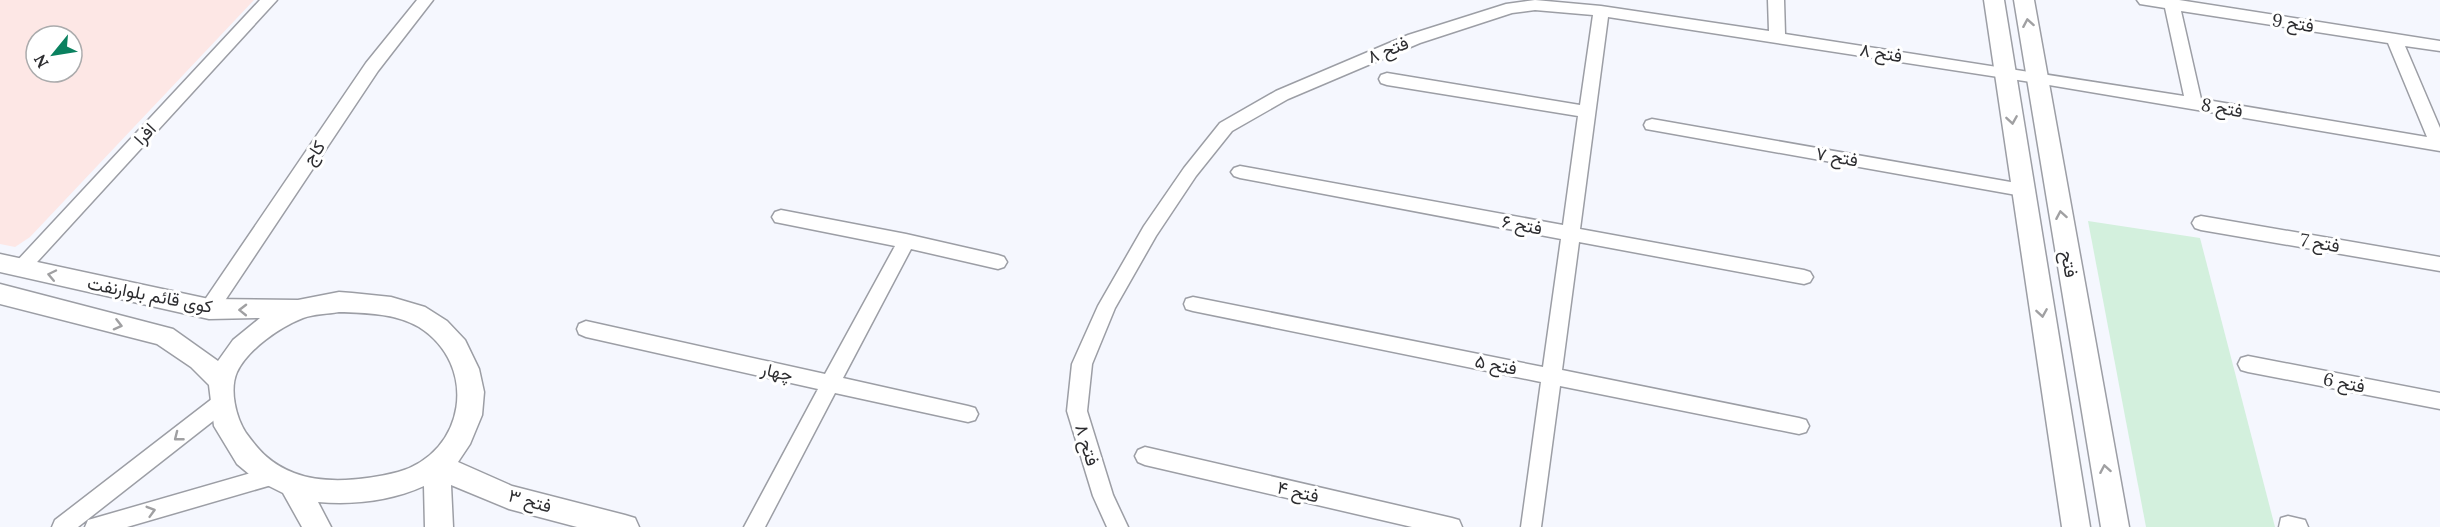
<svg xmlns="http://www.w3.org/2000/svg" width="2440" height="527" viewBox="0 0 2440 527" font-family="Lora,Vazirmatn,serif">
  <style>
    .industrial { fill: #fde7e5; fill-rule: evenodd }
    .green { fill: #d3f0dd }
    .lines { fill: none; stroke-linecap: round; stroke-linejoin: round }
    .street-casing { stroke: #9c9ea5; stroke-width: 3 }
    .secondary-casing { stroke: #9c9ea5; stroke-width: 3 }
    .street { fill: #fff; fill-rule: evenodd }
    .secondary { fill: #fff; fill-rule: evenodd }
    .oneway { stroke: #a0a0a2 }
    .labels { text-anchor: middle; stroke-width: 6; stroke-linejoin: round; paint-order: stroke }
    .street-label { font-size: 18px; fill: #2d2d30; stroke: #fff }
  </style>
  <rect width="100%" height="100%" fill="#f5f7fe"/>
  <!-- industrial -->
  <path class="industrial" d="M0 0H254L30 237 15 247 0 244ZM36 36H72V72H36Z"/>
  <!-- green -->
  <path class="green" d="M2088 221 2200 238 2275 527H2146Z"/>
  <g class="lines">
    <!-- street casing -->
    <g class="street-casing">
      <path id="street" d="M260 0H277L27 273 21 275 15 273 12 268 15 263Z
        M417 0H433L378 71 216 314 209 316 202 314 200 309 202 304 366 63Z
        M1535 0 1601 6 1769 31 1768 0H1784L1785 34 2184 96 2165 8 2140 4 2137 0H2179L2440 41V51L2405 46 2440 128V151L2037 83 1608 17 1580 229 1804 270 1810 272 1813 277 1810 282 1804 284 1579 242 1562 370 1799 418 1806 420 1809 426 1806 432 1799 434 1560 386 1541 527H1521L1541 382 1193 311 1186 309 1184 304 1186 299 1193 297 1543 367 1561 239 1240 178 1234 176 1231 172 1234 168 1240 166 1563 225 1578 116 1387 85 1381 83 1379 79 1381 75 1387 73 1580 105 1593 15 1535 10 1512 13 1420 43 1288 99 1232 131 1196 176 1156 236 1115 308 1092 364 1087 411 1113 495 1128 527H1107L1093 496 1067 411 1072 364 1098 306 1144 226 1184 168 1220 123 1276 91 1408 35 1506 4ZM2181 11 2388 43 2427 137 2201 99Z
        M1652 119 2022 184 2028 185 2031 190 2028 195 2022 196 1646 129 1644 125 1646 121Z
        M781 210 906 234 998 255 1004 257 1007 262 1004 267 998 269 911 249 843 378 968 406 975 408 978 414 975 420 968 422 835 393 765 527H744L818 389 586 337 579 334 577 329 579 324 586 321 825 374 895 246 775 222 772 217 775 212Z
        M2201 216 2440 257V271L2201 230 2195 228 2192 223 2195 218Z
        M2248 356 2440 393V409L2248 372 2241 370 2238 364 2241 358Z
        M224 393 231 395 234 401 231 407 78 527H52L55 520 217 395Z
        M1145 447 1452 518 1459 520 1462 527H1412L1145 465 1138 462 1135 456 1138 450Z
        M275 466 282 469 285 475 282 481 275 484 127 527H85L88 520 95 518Z
        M2288 516 2305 520 2308 527H2279L2281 518Z"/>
    </g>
    <!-- secondary casing -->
    <g class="secondary-casing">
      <path id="secondary" d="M1984 0H2004L2090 527H2062Z
        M2014 0H2034L2129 527H2101Z
        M0 254 209 299 298 300 339 292 352 293 391 297 425 307 447 321 465 340 479 369 484 392 482 415 470 444 458 462 512 486 625 515 635 518 639 527H577L509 509 451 485 453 527H425L424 486C391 501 353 505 318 502L331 527H302L283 493 255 479 237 464 214 426 209 385 191 367 157 344 0 304V284L173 329 218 361 233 340 260 318 209 319 0 272ZM339 312C366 313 395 313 419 327 479 365 466 453 398 472 367 480 324 485 294 473 271 464 260 452 246 433 236 418 229 390 237 372 248 349 280 327 303 318 314 314 327 314 339 312Z"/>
    </g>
    <!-- street -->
    <use href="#street" class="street"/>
    <!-- secondary -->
    <use href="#secondary" class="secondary"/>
  </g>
  <!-- one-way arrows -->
  <defs><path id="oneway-chevron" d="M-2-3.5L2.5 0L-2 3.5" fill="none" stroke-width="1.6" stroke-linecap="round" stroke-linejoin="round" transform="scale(1.5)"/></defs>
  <g class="oneway">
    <use href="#oneway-chevron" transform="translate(2028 23) rotate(-100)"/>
    <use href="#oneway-chevron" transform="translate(2012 120) rotate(81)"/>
    <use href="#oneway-chevron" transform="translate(2061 215) rotate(-100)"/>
    <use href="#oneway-chevron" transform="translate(52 275) rotate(-168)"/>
    <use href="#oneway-chevron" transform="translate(243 310) rotate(-179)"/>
    <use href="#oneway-chevron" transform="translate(2042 313) rotate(81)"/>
    <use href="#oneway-chevron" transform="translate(118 325) rotate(14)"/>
    <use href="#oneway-chevron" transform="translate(178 437) rotate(142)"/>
    <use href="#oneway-chevron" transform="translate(2105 469) rotate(-100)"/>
    <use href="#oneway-chevron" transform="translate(151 511) rotate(-16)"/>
  </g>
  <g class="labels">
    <!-- street labels -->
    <g class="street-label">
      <text transform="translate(2293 23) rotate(9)" y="6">فتح 9</text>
      <text transform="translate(1388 50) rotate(-22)" y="6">فتح ۸</text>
      <text transform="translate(1881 53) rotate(9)" y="6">فتح ۸</text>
      <text transform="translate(2222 108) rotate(10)" y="6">فتح 8</text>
      <text transform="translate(145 134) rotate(-47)" y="6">افرا</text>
      <text transform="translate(314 153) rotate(-56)" y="6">کاج</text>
      <text transform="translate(1837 157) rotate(10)" y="6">فتح ۷</text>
      <text transform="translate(1522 225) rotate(11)" y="6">فتح ۶</text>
      <text transform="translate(2320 243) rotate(10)" y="6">فتح 7</text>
      <text transform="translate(2069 264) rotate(80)" y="6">فتح</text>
      <text transform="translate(150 295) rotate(11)" y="6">کوی قائم بلوارنفت</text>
      <text transform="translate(1496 365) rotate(11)" y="6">فتح ۵</text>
      <text transform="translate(777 372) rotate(13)" y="6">چهار</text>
      <text transform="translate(2344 383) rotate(11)" y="6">فتح 6</text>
      <text transform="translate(1087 445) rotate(73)" y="6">فتح ۸</text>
      <text transform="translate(1298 492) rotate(13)" y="6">فتح ۴</text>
      <text transform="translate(530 501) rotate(16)" y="6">فتح ۳</text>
    </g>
  </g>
  <!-- north arrow -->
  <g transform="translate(54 54) rotate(240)"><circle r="28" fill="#ffffff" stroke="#ababac" stroke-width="1.5"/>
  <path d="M0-4.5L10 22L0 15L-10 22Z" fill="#0a815f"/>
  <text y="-9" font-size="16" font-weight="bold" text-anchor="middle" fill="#2d2d30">N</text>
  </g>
</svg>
